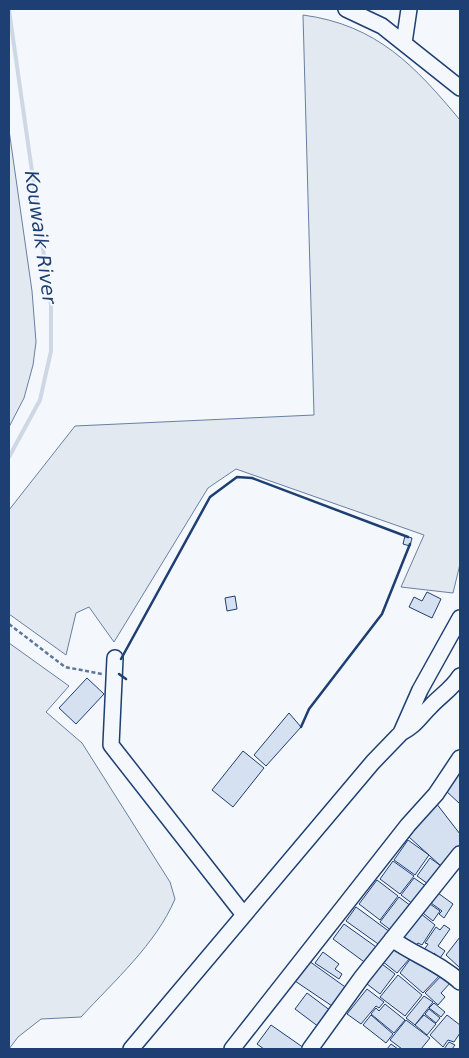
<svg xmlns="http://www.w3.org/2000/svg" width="469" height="1058" viewBox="0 0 469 1058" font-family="'DejaVu Sans',sans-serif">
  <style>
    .green { fill: #e3e9f0; stroke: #687fa3 }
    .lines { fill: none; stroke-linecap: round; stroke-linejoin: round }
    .stream { stroke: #cfd7e4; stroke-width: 4 }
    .building { fill: #d5e0f0; stroke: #1d3f73 }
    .minor-casing { stroke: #1d3f73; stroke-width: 18 }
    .path { stroke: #5e769c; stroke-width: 2.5; stroke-dasharray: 4 2.5; stroke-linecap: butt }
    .minor { stroke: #f4f7fb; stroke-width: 15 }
    .wall { stroke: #1d3f73; stroke-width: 2.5 }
    .labels { text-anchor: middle; stroke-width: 4; stroke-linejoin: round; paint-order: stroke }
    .water-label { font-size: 19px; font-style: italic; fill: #1d3f73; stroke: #f4f7fb }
  </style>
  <rect width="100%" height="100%" fill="#f4f7fb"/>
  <!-- green -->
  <path class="green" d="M303 15C377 25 415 66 460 120V564L453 593 401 587 424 535 236 469 208 488 114 642 89 607 76 613 66 655 9 614V510L75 426 314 415Z
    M9 130 32 291 36 342 33 365 24 398 9 427Z
    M9 643 69 686 46 712 82 743 170 882 175 899C156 944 114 981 81 1017L41 1019 18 1037 9 1049Z"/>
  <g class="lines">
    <!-- stream -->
    <path class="stream" d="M9 10 51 305V351L40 400 9 457"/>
  </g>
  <!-- building -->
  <path class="building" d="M405 536 412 538 410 546 403 544Z
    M427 592 441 599 432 618 409 607 414 597 422 601Z
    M235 596 237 609 227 611 225 598Z
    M87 678 104 694 76 724 59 708Z
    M289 713 301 727 266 766 254 755Z
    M243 751 264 768 233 807 212 790Z
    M460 763V804L445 790Z
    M436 803 460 834V846L441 866 409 837Z
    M408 840 429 855 415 875 394 860Z
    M430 858 441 866 428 884 417 876Z
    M393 861 414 876 400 894 380 879Z
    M414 878 427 887 413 904 401 895Z
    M377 880 398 896 380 920 359 904Z
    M438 893 453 904 444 918 439 914 442 911 431 903Z
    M399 897 411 906 392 931 380 922Z
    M430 904 440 911 433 921 423 913Z
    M356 907 390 932 381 946 346 921Z
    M420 913 435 925 422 945 418 943 414 948 400 940Z
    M344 924 379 949 367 964 333 939Z
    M444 925 450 929 438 946 445 951 440 958 434 953 432 956 424 950 428 944 425 943 436 927 440 930Z
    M460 937V968L446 955Z
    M394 946 410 958 397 973 382 961Z
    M323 952 339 964 335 969 342 974 339 979 315 963Z
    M411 958 442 973 423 993 400 973Z
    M309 961 348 989 335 1008 295 981Z
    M382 964 395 974 380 994 367 984Z
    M443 974 452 981 441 993 445 997 438 1005 425 993Z
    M398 975 422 995 405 1016 380 997Z
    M367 989 384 1002 379 1008 376 1006 361 1024 347 1014Z
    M307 993 331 1011 319 1027 295 1009Z
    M424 996 433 1002 415 1025 406 1018Z
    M434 1003 445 1012 441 1017 429 1008Z
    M385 1004 405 1020 394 1033 371 1014 376 1008 379 1011Z
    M429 1009 440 1018 436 1023 425 1014Z
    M371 1015 393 1034 386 1043 363 1025Z
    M424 1015 436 1024 427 1035 415 1025Z
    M447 1015 460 1025V1033L454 1042 448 1040 443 1047 430 1035Z
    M406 1020 430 1038 421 1049H402L390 1040Z
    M271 1025 304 1048 303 1049H264L257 1044Z
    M449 1042 455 1045 452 1049H444Z
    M391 1044 398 1049H387Z"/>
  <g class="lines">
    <!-- minor casing -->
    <g class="minor-casing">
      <path id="minor" d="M346 9 382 26 460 88
        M404 43 409 9
        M115 658 111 745 244 915
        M401 733C417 724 418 719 430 707 440 696 452 689 460 676
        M392 939C414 955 440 963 460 982
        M131 1049 373 762 401 733 420 690 460 618
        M232 1049 408 825 436 794 460 758
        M310 1049 362 977 460 854"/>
    </g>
    <!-- path -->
    <path class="path" d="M9 624 65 667 102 674"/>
    <!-- minor -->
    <use href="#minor" class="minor"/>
    <!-- wall -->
    <path class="wall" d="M121 659 210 497 237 477 252 478 408 537
      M119 674 126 679
      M301 727 309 709 382 614 410 544"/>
  </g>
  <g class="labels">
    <!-- water labels -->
    <g class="water-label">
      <text transform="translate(41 237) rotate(82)" y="7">Kouwaik River</text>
    </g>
  </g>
  <!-- border -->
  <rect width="469" height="1058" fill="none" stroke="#1d3f73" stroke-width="20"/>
</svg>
